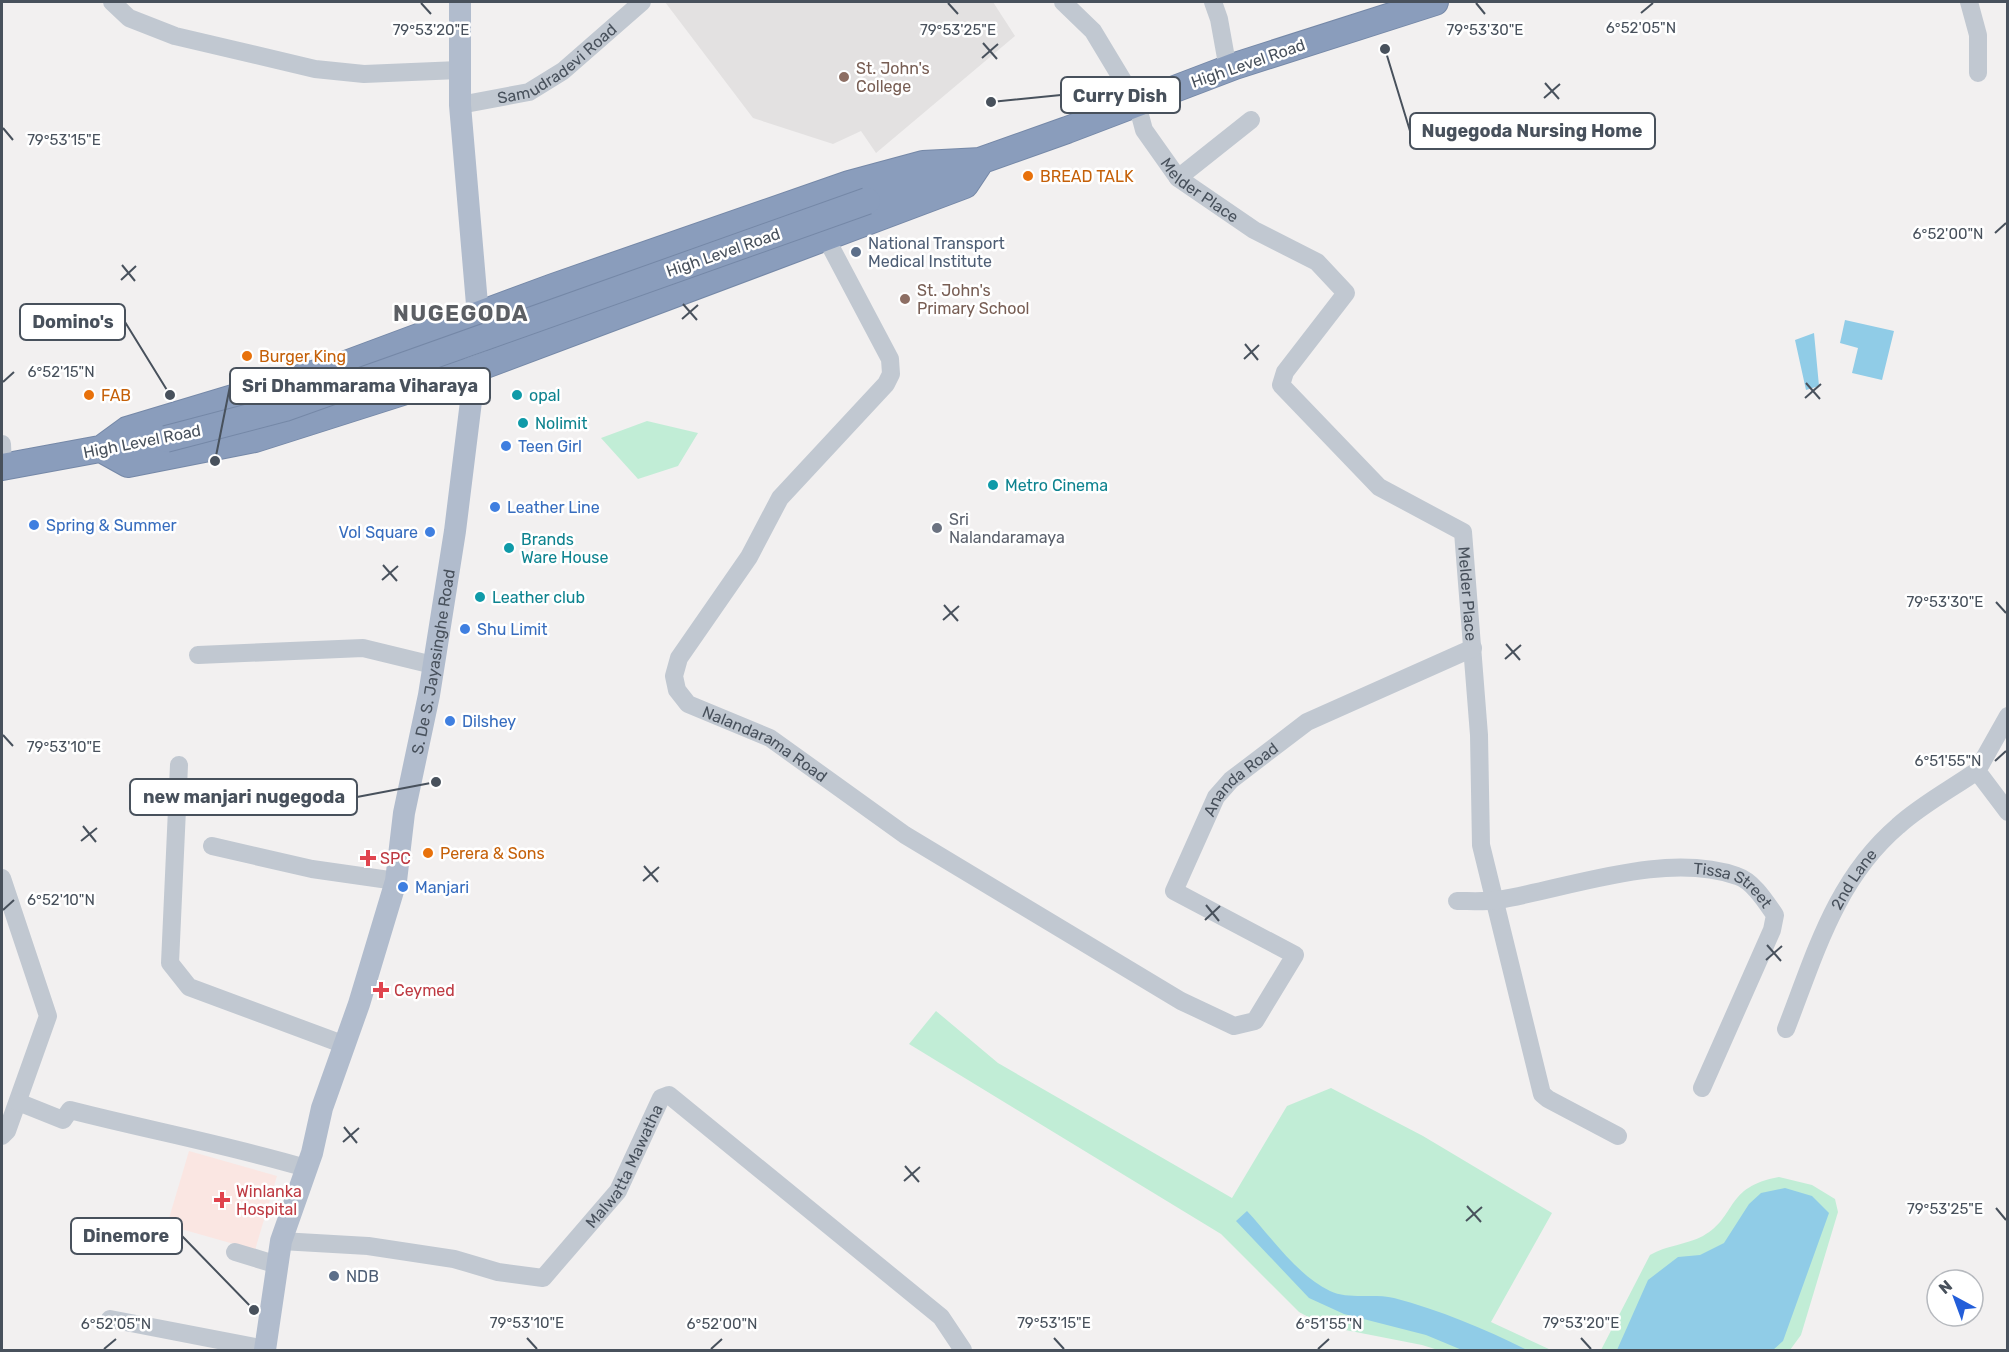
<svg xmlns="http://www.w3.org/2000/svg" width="2009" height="1352" viewBox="0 0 2009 1352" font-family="Rubik,sans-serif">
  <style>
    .education { fill: #e3e1e1 }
    .medical { fill: #fae6e2 }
    .green { fill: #c1edd6 }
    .water { fill: #90cce7 }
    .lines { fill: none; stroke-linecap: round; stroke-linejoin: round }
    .highway-casing { stroke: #7588a7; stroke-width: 28 }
    .minor { stroke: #c1c8d1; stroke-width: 18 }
    .major { stroke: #b1bccd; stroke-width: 22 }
    .highway { stroke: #8a9dbc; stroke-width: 26 }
    .highway-bridge-casing { stroke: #7588a7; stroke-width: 28; stroke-linecap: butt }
    .highway-bridge { stroke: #8a9dbc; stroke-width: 26 }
    .ticks { fill: none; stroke: #48515c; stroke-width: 2 }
    .education-dot { fill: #8d6e63; stroke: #fff; stroke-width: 2 }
    .food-dot { fill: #e8710a; stroke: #fff; stroke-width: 2 }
    .service-dot { fill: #5c6f8a; stroke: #fff; stroke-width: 2 }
    .culture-dot { fill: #0f9aa8; stroke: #fff; stroke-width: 2 }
    .shop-dot { fill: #3f7fe0; stroke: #fff; stroke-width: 2 }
    .worship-dot { fill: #6b7280; stroke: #fff; stroke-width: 2 }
    .health-dot { fill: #e0444e; stroke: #fff; stroke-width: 2 }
    .labels { text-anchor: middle; stroke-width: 5; stroke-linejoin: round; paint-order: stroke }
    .street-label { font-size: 16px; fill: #48515c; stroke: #fff }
    .education-label { font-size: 16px; fill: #785e54; stroke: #fff; text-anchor: start }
    .food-label { font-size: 16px; fill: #c56008; stroke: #fff; text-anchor: start }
    .service-label { font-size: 16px; fill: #4e5e75; stroke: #fff; text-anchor: start }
    .culture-label { font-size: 16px; fill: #0d838f; stroke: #fff; text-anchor: start }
    .shop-label { font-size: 16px; fill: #366cbe; stroke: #fff; text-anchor: start }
    .worship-label { font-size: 16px; fill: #5b616d; stroke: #fff; text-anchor: start }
    .health-label { font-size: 16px; fill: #be3a42; stroke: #fff; text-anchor: start }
    .district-label { font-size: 22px; font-weight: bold; letter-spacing: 1.5px; fill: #5c5f64; stroke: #fff }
    .ticks-label { font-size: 15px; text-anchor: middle; fill: #48515c; stroke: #fff; stroke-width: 5; stroke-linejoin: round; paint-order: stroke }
    .leader { fill: none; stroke: #48515c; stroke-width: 2 }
    .callout-dot { fill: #48515c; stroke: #fff; stroke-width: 2 }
    .callout { fill: #fff; stroke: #48515c; stroke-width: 2 }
    .callout-label { font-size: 18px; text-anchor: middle; font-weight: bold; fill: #48515c }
  </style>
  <rect width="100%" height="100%" fill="#f2f0f0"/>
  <!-- education -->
  <path class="education" d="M665 2H993L1015 36 876 153 861 131 833 144 753 118Z"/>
  <!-- medical -->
  <path class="medical" d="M189 1151 277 1176 255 1250 167 1225Z"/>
  <!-- green -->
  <path class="green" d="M647 421 698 433 678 466 638 479 601 438Z
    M936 1011 998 1063 1232 1198 1287 1106 1331 1088 1423 1136 1552 1213 1491 1322 1551 1350H1438L1422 1345 1325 1326 1299 1312 1221 1234 909 1044Z
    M1779 1177 1812 1185 1835 1199 1838 1212 1801 1335 1790 1350H1601L1650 1255C1667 1245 1686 1245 1703 1236 1738 1216 1724 1187 1779 1177Z"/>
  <!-- water -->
  <path class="water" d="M1845 320 1894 331 1882 380 1852 373 1858 348 1840 343Z
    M1814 333 1819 386 1806 390 1795 340Z
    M1785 1188 1812 1196 1829 1213 1783 1341 1773 1350H1617L1648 1280 1678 1257 1700 1255 1724 1243 1749 1204 1761 1193Z
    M1247 1211C1272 1238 1297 1275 1330 1291 1349 1300 1373 1293 1394 1298 1440 1310 1485 1329 1527 1350H1462L1426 1335 1344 1314 1309 1298 1236 1221Z"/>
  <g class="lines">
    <!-- highway casing -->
    <g class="highway-casing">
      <path id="highway" d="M981 161 965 185 475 369 255 439 128 464 101 449 127 430 343 365 553 287 849 184 923 164Z
        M867 201 1067 130 1235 66 1435 2
        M2 467 116 446"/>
    </g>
    <!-- minor -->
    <g class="minor">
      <path d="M112 2 129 18 175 36 315 69 364 74 459 70"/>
      <path id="s1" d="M1063 2 1093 31 1137 104 1144 130 1178 178 1254 230 1317 262 1346 293 1285 372 1281 385 1379 487 1463 532 1479 735 1481 845 1542 1094 1548 1099 1618 1136"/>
      <path d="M1213 2 1219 19 1228 69"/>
      <path d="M1969 2 1978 35V73"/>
      <path id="s2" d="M460 105 529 92 563 71 642 2"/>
      <path d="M1178 178 1251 120"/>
      <path id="s3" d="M826 238 890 359 891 374 886 384 780 498 749 557 679 658 674 676 677 690 688 704 770 738 905 835 1181 1001 1234 1026 1255 1021 1295 955 1174 891 1216 797 1231 780 1307 722 1473 648"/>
      <path d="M2 444 3 466"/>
      <path d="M198 655 363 648 433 665"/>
      <path d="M2008 716 1977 771 2008 812"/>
      <path d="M179 765 170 963 189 987 345 1045"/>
      <path d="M212 846 312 869 396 881"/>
      <path d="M2 878 48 1016 7 1131 2 1136"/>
      <path id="s4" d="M1457 901C1470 901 1485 902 1498 900 1570 888 1665 851 1737 876 1753 881 1766 902 1775 915L1772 930 1702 1088"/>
      <path id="s5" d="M1786 1029C1815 955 1835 880 1898 826 1921 805 1951 789 1977 771"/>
      <path d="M18 1102 63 1120 70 1110C148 1130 228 1145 306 1168"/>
      <path id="s6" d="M281 1241 368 1246 454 1259 498 1272 543 1278 618 1191 661 1098 669 1095 941 1317 963 1350"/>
      <path d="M235 1252 278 1265"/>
      <path d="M110 1319 265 1349"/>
    </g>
    <!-- major -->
    <path class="major" id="s7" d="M265 1350 281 1241 312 1153 322 1108 359 1004 396 881 404 813 429 695 455 531 475 369 478 316 460 105V2"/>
    <!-- highway -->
    <use href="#highway" class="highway"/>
    <!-- highway-bridge casing -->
    <g class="highway-bridge-casing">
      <path id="highway-bridge" d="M166 439 285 408 867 201"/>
    </g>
    <!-- highway-bridge -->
    <use href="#highway-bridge" class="highway-bridge"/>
  </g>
  <!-- ticks -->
  <path class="ticks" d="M421 3 431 14M948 3 958 14M1476 3 1485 14M1641 13 1653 3M983 43 997 59M982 58 998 44M1545 83 1559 99M1544 98 1560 84M3 128 13 140M1995 233 2006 223M122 265 135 281M121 280 136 266M683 304 697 320M682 319 698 305M1245 344 1258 360M1244 359 1259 345M3 382 14 372M1806 383 1820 399M1805 398 1821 384M383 565 397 581M382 580 398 566M1996 602 2006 613M944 605 958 621M943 620 959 606M1506 644 1520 660M1505 659 1521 645M3 735 13 746M1995 761 2006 751M83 826 96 842M81 841 97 828M644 866 658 882M643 881 659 867M1206 905 1219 921M3 910 14 900M1205 920 1220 906M1767 945 1781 961M1766 960 1782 946M344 1127 357 1143M343 1142 359 1128M905 1166 919 1182M904 1181 920 1167M1467 1206 1481 1222M1996 1208 2006 1220M1466 1221 1482 1207M527 1338 537 1349M1054 1338 1064 1349M1581 1338 1591 1349M104 1349 116 1339M711 1349 722 1339M1318 1349 1329 1339"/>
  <!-- markers -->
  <g class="education-dot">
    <circle cx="844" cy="77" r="6"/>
    <circle cx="905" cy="299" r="6"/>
  </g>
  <g class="food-dot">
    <circle cx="1028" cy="176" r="6"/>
    <circle cx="247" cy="356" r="6"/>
    <circle cx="89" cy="395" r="6"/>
    <circle cx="428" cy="853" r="6"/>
  </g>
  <g class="service-dot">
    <circle cx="856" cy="252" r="6"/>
    <circle cx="334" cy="1276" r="6"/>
  </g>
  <g class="culture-dot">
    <circle cx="517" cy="395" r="6"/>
    <circle cx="523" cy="423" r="6"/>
    <circle cx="993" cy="485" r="6"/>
    <circle cx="509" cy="548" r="6"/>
    <circle cx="480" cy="597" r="6"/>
  </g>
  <g class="shop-dot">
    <circle cx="506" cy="446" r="6"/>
    <circle cx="495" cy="507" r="6"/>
    <circle cx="34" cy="525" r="6"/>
    <circle cx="430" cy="532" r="6"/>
    <circle cx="465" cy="629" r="6"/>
    <circle cx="450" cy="721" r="6"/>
    <circle cx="403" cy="887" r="6"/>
  </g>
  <circle class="worship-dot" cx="937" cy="528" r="6"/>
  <g class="health-dot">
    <path d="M365 849h6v6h6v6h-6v6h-6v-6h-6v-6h6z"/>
    <path d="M378 981h6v6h6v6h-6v6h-6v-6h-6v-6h6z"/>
    <path d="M219 1191h6v6h6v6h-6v6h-6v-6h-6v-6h6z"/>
  </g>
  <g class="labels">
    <!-- street labels -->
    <g class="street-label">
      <text dy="6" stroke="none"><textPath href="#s2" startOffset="108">Samudradevi Road</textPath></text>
      <text transform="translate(1248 63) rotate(-19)" y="6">High Level Road</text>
      <text dy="6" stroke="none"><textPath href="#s1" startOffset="237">Melder Place</textPath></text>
      <text transform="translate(723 252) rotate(-19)" y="6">High Level Road</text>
      <text transform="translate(142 441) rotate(-11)" y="6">High Level Road</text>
      <text dy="6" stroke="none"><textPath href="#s1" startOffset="830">Melder Place</textPath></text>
      <text dy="6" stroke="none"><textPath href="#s7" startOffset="711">S. De S. Jayasinghe Road</textPath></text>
      <text dy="6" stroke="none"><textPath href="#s3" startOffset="646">Nalandarama Road</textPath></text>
      <text dy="6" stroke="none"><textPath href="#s3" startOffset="1563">Ananda Road</textPath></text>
      <text dy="6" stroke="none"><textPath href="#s5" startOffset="165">2nd Lane</textPath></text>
      <text dy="6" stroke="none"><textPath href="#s4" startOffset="284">Tissa Street</textPath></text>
      <text dy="6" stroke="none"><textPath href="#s6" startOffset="405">Malwatta Mawatha</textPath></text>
    </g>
    <!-- education labels -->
    <g class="education-label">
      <text x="856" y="74">St. John's<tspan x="856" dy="18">College</tspan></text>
      <text x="917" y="296">St. John's<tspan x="917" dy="18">Primary School</tspan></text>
    </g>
    <!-- food labels -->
    <g class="food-label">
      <text x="1040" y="182">BREAD TALK</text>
      <text x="259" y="362">Burger King</text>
      <text x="101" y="401">FAB</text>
      <text x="440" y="859">Perera &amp; Sons</text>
    </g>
    <!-- service labels -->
    <g class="service-label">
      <text x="868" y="249">National Transport<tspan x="868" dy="18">Medical Institute</tspan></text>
      <text x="346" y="1282">NDB</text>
    </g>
    <!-- culture labels -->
    <g class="culture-label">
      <text x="529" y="401">opal</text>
      <text x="535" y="429">Nolimit</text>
      <text x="1005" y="491">Metro Cinema</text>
      <text x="521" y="545">Brands<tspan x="521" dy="18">Ware House</tspan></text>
      <text x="492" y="603">Leather club</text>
    </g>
    <!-- shop labels -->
    <g class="shop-label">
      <text x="518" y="452">Teen Girl</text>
      <text x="507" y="513">Leather Line</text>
      <text x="46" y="531">Spring &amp; Summer</text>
      <text x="418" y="538" text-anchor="end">Vol Square</text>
      <text x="477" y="635">Shu Limit</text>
      <text x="462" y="727">Dilshey</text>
      <text x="415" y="893">Manjari</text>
    </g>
    <!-- worship labels -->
    <g class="worship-label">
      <text x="949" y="525">Sri<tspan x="949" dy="18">Nalandaramaya</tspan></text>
    </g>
    <!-- health labels -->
    <g class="health-label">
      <text x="380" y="864">SPC</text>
      <text x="394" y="996">Ceymed</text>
      <text x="236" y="1197">Winlanka<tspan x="236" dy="18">Hospital</tspan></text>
    </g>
    <!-- district labels -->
    <g class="district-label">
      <text x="461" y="321">NUGEGODA</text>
    </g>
  </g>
  <g class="ticks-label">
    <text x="1641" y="33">6°52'05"N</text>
    <text x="958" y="35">79°53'25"E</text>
    <text x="1485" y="35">79°53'30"E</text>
    <text x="431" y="35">79°53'20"E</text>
    <text x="64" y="145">79°53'15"E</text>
    <text x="1948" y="239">6°52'00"N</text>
    <text x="61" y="377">6°52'15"N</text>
    <text x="1945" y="607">79°53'30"E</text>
    <text x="64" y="752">79°53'10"E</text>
    <text x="1948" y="766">6°51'55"N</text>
    <text x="61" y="905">6°52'10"N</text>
    <text x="1945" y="1214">79°53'25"E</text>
    <text x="527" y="1328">79°53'10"E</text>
    <text x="1054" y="1328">79°53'15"E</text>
    <text x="1581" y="1328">79°53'20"E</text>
    <text x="116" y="1329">6°52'05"N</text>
    <text x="722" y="1329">6°52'00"N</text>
    <text x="1329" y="1329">6°51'55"N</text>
  </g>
  <!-- callouts -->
  <path class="leader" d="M991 102L1061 95M1385 49L1410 131M170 395L125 322M215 461L230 386M436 782L357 797M254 1310L182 1236"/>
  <g class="callout-dot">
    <circle cx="991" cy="102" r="6"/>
    <circle cx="1385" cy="49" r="6"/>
    <circle cx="170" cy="395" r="6"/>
    <circle cx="215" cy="461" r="6"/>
    <circle cx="436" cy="782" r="6"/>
    <circle cx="254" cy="1310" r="6"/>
  </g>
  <g class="callout">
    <rect x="1061" y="77" width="119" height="36" rx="6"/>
    <rect x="1410" y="113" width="245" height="36" rx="6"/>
    <rect x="20" y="304" width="105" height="36" rx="6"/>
    <rect x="230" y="368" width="260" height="36" rx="6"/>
    <rect x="130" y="779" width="227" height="36" rx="6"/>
    <rect x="71" y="1218" width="111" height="36" rx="6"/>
  </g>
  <g class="callout-label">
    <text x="1120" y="102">Curry Dish</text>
    <text x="1532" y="137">Nugegoda Nursing Home</text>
    <text x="73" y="328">Domino's</text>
    <text x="360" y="392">Sri Dhammarama Viharaya</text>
    <text x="244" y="803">new manjari nugegoda</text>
    <text x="126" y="1242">Dinemore</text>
  </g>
  <!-- border -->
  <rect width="2009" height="1352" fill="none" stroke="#48515c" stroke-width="6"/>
  <!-- north arrow -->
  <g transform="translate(1955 1298) rotate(319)"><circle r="28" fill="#ffffff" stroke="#b6b9be" stroke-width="1.5"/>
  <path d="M0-4.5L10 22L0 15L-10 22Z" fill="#235ed9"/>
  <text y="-9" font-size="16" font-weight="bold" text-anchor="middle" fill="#48515c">N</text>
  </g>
</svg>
